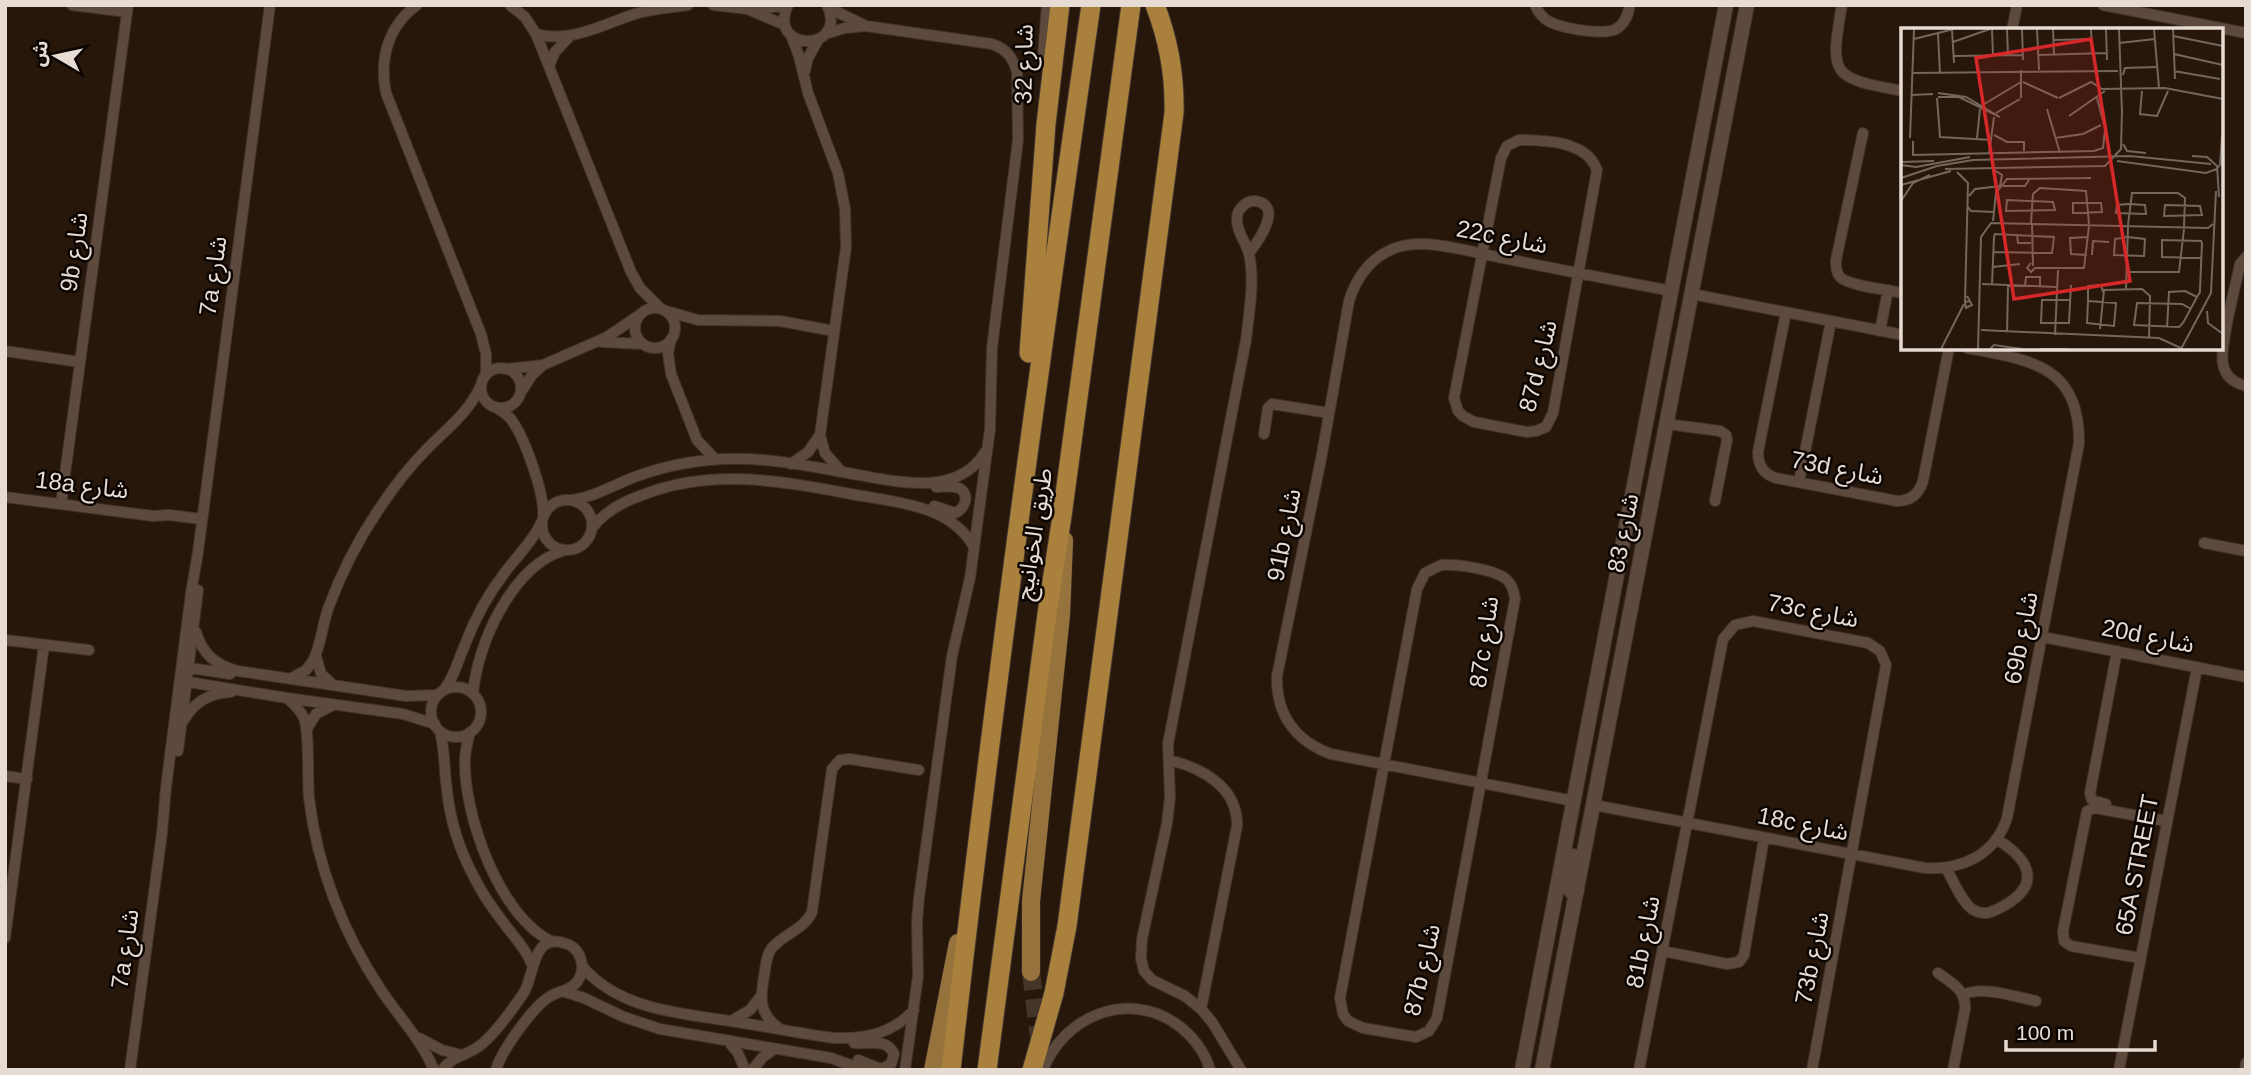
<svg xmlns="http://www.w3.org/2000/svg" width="2251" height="1075" viewBox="0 0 2251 1075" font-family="Arial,'Noto Sans Arabic',sans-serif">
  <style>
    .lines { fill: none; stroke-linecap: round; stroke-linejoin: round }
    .primary-tunnel { stroke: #443529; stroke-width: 18; stroke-dasharray: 18 9; stroke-linecap: butt }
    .minor-casing { stroke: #3f332e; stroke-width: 12 }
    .tertiary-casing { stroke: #3f332e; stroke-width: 16 }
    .primary-casing { stroke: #3f332e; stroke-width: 19 }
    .trunk-casing { stroke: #3f332e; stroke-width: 21 }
    .minor { stroke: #5d4a3d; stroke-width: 10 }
    .tertiary { stroke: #5d4a3d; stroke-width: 14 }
    .primary { stroke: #96733c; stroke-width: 18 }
    .trunk { stroke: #a9813c; stroke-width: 19 }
    .labels { text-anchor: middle; stroke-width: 5; stroke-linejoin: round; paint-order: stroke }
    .street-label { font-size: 24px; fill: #e7dcd3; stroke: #0b0502 }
    .inset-road { fill: none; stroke: #74665b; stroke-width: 2 }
    .view { fill: #d62828; fill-opacity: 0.15; stroke: #d62828; stroke-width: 3.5 }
    .inset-edge { fill: none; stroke: #e7dcd3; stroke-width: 3.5 }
  </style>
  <rect width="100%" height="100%" fill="#27170b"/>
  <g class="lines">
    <!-- primary-tunnel -->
    <path class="primary-tunnel" d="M1031 972 1039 1038"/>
    <!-- minor casing -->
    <g class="minor-casing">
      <path id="minor" d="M72 5 127 12
        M417 5C388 26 379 59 386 93L481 334 486 354V374
        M510 5 525 17 536 34 631 272 640 288 660 308
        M713 5 747 9 785 25
        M788 5C766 53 849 53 827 5
        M1535 5C1538 12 1542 18 1550 22 1562 28 1603 36 1616 29 1625 24 1628 15 1630 5
        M1842 5C1829 77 1832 78 1903 91
        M2103 5 2246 33
        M829 8 864 25
        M757 9 788 5
        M2012 30 2017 5
        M536 34C571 44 605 23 638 13 655 9 671 7 688 5
        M825 34 845 28 866 26 992 44C1006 49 1013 57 1017 72L1018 140 992 348 990 429 970 578 952 656 919 898 917 922 918 976 905 1070
        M791 35 799 56 808 93 838 173 845 209 846 247 820 435 825 453 841 471
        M549 66 555 52 569 37
        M805 71 808 58 818 40
        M1863 133 1836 260C1836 267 1836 272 1840 277 1849 286 1889 290 1903 293
        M1519 140C1545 140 1587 141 1597 170L1553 413 1546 427 1536 431 1527 432 1474 422 1463 416 1458 411 1454 398 1501 158 1507 146Z
        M2246 257 2240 264C2236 285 2219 346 2223 364 2225 376 2234 383 2246 386
        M1692 294 1903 335
        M635 328a20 20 0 1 1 40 0a20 20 0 1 1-40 0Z
        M666 311 698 320 780 321 834 331
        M1786 312 1758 452C1758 465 1763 474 1776 478L1897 501C1911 501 1919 494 1923 481L1949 348
        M1880 331 1888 290
        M671 339 668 353 671 374 697 440 715 459
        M602 342 643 344
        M5 351 80 362
        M481 388a20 20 0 1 1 40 0a20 20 0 1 1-40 0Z
        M505 369 543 365 607 337 638 316
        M521 392 532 375 543 365
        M497 408C502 411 506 414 510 418 524 435 544 492 543 514
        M1667 424 1720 431 1726 435 1727 440 1715 501
        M1264 434 1268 408 1272 404 1329 413
        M791 464 808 452 820 435
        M1799 482 1831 321
        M5 497 153 516 169 515 202 519
        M542 525a25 25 0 1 1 50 0a25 25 0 1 1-50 0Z
        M572 500C594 497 612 486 632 478 674 462 718 456 763 460 790 462 816 467 842 472 887 479 956 501 985 452
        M61 504 128 5
        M934 506 955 513C967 508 971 490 955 487 949 486 942 487 936 487
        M592 528C605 511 624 501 645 494 713 468 781 481 851 494 894 502 950 504 974 547
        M2204 543 2246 551
        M1441 565C1456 564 1494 569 1506 579 1512 584 1514 591 1515 599L1437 1018 1429 1031 1416 1037 1363 1028 1348 1021 1343 1014 1340 998 1417 589 1425 573Z
        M196 632C202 653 216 666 238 671L406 696 438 695
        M2043 637 2246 677
        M5 640 89 650
        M316 656 321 674 333 685
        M184 667 230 674
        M290 679 306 670 313 661C321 645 322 626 328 609 341 573 358 540 379 509 393 488 408 468 426 450 446 429 469 413 481 385
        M182 681 287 698 403 714 435 724
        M431 712a25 25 0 1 1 50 0a25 25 0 1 1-50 0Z
        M443 691C454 678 457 663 464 647 474 620 488 594 506 571 518 555 533 541 541 523
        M473 694C477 643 513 565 565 550
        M287 698C294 704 300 710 304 718 310 735 307 777 309 798 317 866 343 933 381 990 399 1017 421 1039 434 1070
        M184 720C194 702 210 693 231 692
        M306 730 316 714 333 705
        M440 731C445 750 444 770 447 790 450 820 460 851 474 877 481 891 490 905 500 918 512 935 526 948 533 967
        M470 732C468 741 465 750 465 759 463 814 500 919 553 942
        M178 751 198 590
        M1169 760C1202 768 1238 787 1237 826L1201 1009
        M5 776 27 779
        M1574 801 1331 754C1295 741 1276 714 1277 676L1322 454 1349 301C1357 275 1374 253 1402 246 1430 239 1470 252 1498 257 1556 269 1614 280 1672 291
        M2106 804 2092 800 2090 793 2117 651
        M1594 805 1925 868C1962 870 1995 855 2007 818L2079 443C2080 365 2030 360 1967 348
        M1946 868C1953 880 1961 901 1972 909 1985 918 1996 910 2007 904 2044 881 2025 856 1996 839
        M5 938 44 645
        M1663 951 1727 964 1739 962 1744 955 1764 838
        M2140 958 2071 946 2064 941 2063 931 2087 811 2095 808 2166 821
        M582 966C620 1012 689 1014 743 1023 773 1028 804 1034 834 1038 865 1039 892 1034 914 1010
        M1938 973C1952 983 1966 990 1965 1009L1953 1070
        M562 991 584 998 624 1017 660 1029 831 1058 864 1070
        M1963 995C1981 985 2016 997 2036 1001
        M731 1021 750 1010 760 997
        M780 1029C756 1012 761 995 765 970 766 962 767 955 771 949 783 934 804 930 812 912L832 769 840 760 850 759 919 770
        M419 1038 442 1050 462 1055
        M728 1041 738 1053 745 1070
        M854 1043C869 1045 886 1037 894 1054L891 1064 881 1069 858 1060
        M130 1070 162 833 166 787 191 593 198 552 270 5
        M442 1070C452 1056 465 1056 478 1047 493 1037 512 1010 523 994 535 977 531 933 564 943 581 947 587 968 577 982 570 991 558 991 549 997 533 1007 501 1051 496 1070
        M752 1070 763 1057 774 1049
        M1043 1070C1063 1017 1126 990 1175 1023 1191 1034 1205 1051 1210 1070
        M1241 1070 1212 1022 1201 1009 1185 996 1152 980 1144 971 1141 959 1142 939 1167 823 1170 797 1168 744 1246 340C1249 312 1255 281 1249 254 1246 242 1236 231 1237 218 1237 210 1246 200 1255 201 1285 205 1257 243 1249 253
        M1639 1070 1723 639 1735 625 1753 621 1868 643 1880 651 1886 665 1812 1070
        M2119 1070 2197 668
        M2245 1070 2246 1063"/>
    </g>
    <!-- tertiary casing -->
    <g class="tertiary-casing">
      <path id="tertiary" d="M1045 56 1049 5
        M1573 856 1568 888 1572 892 1577 891
        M1522 1070 1726 5
        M1542 1070 1747 5"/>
    </g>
    <!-- primary casing -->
    <g class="primary-casing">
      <path id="primary" d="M1031 972V901L1061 615 1064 540
        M933 1070 958 943"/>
    </g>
    <!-- trunk casing -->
    <g class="trunk-casing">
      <path id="trunk" d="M1029 353 1046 124 1060 5
        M951 1070C991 714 1040 360 1091 5
        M987 1070 1047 614 1062 516 1131 5
        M1032 1070 1054 993 1067 926 1174 113C1175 74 1169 41 1155 5"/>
    </g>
    <!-- minor -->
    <use href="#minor" class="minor"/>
    <!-- tertiary -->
    <use href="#tertiary" class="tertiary"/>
    <!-- primary -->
    <use href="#primary" class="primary"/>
    <!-- trunk -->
    <use href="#trunk" class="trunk"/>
  </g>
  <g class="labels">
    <!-- street labels -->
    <g class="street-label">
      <text transform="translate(1024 64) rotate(-89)" y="8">شارع 32</text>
      <text transform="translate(1502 237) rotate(11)" y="8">22c شارع</text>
      <text transform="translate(74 252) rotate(-82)" y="8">9b شارع</text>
      <text transform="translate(213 276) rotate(-82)" y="8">7a شارع</text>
      <text transform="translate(1538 366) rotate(-76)" y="8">87d شارع</text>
      <text transform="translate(1837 468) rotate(11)" y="8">73d شارع</text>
      <text transform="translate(82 485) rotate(7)" y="8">18a شارع</text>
      <text transform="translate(1623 533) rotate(-79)" y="8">شارع 83</text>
      <text transform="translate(1034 534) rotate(-81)" y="8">طريق الخوانيج</text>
      <text transform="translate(1284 535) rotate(-79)" y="8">91b شارع</text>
      <text transform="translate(1813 611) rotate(11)" y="8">73c شارع</text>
      <text transform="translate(2148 636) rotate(11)" y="8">20d شارع</text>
      <text transform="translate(2021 638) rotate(-79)" y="8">69b شارع</text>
      <text transform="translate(1484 642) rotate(-82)" y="8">87c شارع</text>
      <text transform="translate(1803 824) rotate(11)" y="8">18c شارع</text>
      <text transform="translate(2137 865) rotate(-79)" y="8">65A STREET</text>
      <text transform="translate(1643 942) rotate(-79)" y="8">81b شارع</text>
      <text transform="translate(125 949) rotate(-82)" y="8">7a شارع</text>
      <text transform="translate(1812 958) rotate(-79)" y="8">73b شارع</text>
      <text transform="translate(1422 970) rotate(-77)" y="8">87b شارع</text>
    </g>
  </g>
  <!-- overview -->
  <g transform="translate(1901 28)">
    <rect width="322" height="322" fill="#27170b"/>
    <path class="inset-road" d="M91 1 92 28M106 1 107 28M121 1 122 32M136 1 138 42M152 1 153 26M190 1 191 25M205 1 206 32M218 1 221 85M253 1 258 60M272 1 274 51M51 2 53 35M37 6 39 45M272 8 322 18M13 11 53 1M153 12 191 11M52 14 89 1M218 15 254 11M273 26 322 37M137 27 206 25M53 28 122 27M273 43 319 51M12 45 217 43M222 47 224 40 255 39M122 54 157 70M241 63 239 86 256 88 267 63M37 65 65 69 99 89 58 69H37M11 67 32 66M36 70 39 109 91 112M120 70V42M158 70 190 54 201 61 264 60 322 71M196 70 203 96M80 78 120 54M146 81 159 125M95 85 119 71M168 88 204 63M93 107 106 114H123V123M9 110 13 1M76 110 79 81M154 110 182 106 200 97M12 113V127L193 123 202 120 204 101M222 116 226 123 245 125M88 126 93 89M291 128 306 129 316 138 318 169M216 133 305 145 316 141 322 132M0 134 33 133M0 137 15 139 69 129M319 137 321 108M44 141 204 138 220 121 221 82M56 144 67 155 64 274M0 150 36 138 72 132 229 128 310 136M0 157 50 143M102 158H124L129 150M68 168 74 161 99 158 101 147 93 142M106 172 152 174 154 182 105 183ZM0 173 12 155 29 147M172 175H200L201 184 172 185ZM227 176 244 177 245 186 215 185 216 177ZM264 177 299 178 301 187 263 188ZM67 179 70 183 94 184M92 193 95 165 106 151 190 150H184M130 195 132 166 139 160 185 163 188 196M131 196 132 238M227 197 231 165H277L284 170 283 199M116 206 117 215H130M226 209 244 211 243 228 213 227 214 211ZM186 227 170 226 169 210 187 209M191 227 192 213 208 214M130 235 126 240 130 244 134 240H183L188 198M92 239 119 236M225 244H278L283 201M81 256 156 259M91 257 93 209 94 206 153 209 151 225 93 224M124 258 125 249H139V258M225 261 227 199M66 268 71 277 65 280 64 274 69 273M169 272H141L140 295H168V294L170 257M187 273 215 275 213 298 186 295 187 273V258L200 257 202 264M290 281 281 276 236 275 233 297 278 299 282 295 296 269 299 264V261L301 215 300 213 261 212V229L300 230M306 283 307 295 322 306M266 300 268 264 284 263 296 269M199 301 203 262 241 261 249 268 248 310M80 302 258 310 282 321M106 305 107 257M154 307 157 242M40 321 63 276M77 321 80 209 90 195 307 200 312 196M89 321 93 317 121 321M138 321H167M280 321 310 265 315 163"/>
    <path class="view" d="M190 11 229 253 113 271 75 30Z"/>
    <rect width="322" height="322" class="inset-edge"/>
  </g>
  <!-- border -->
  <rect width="2251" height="1075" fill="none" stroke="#e7dcd3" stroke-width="14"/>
  <!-- north arrow -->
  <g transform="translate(56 56) rotate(279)" stroke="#0b0502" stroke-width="5" paint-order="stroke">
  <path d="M0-5L12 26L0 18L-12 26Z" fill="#e7dcd3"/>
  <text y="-10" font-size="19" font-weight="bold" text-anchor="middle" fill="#e7dcd3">ش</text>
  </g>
  <!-- scale -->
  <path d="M2006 1040v10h149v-10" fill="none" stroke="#e7dcd3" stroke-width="3.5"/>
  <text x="2016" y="1040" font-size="21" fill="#e7dcd3" stroke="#0b0502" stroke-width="5" paint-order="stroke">100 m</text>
</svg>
